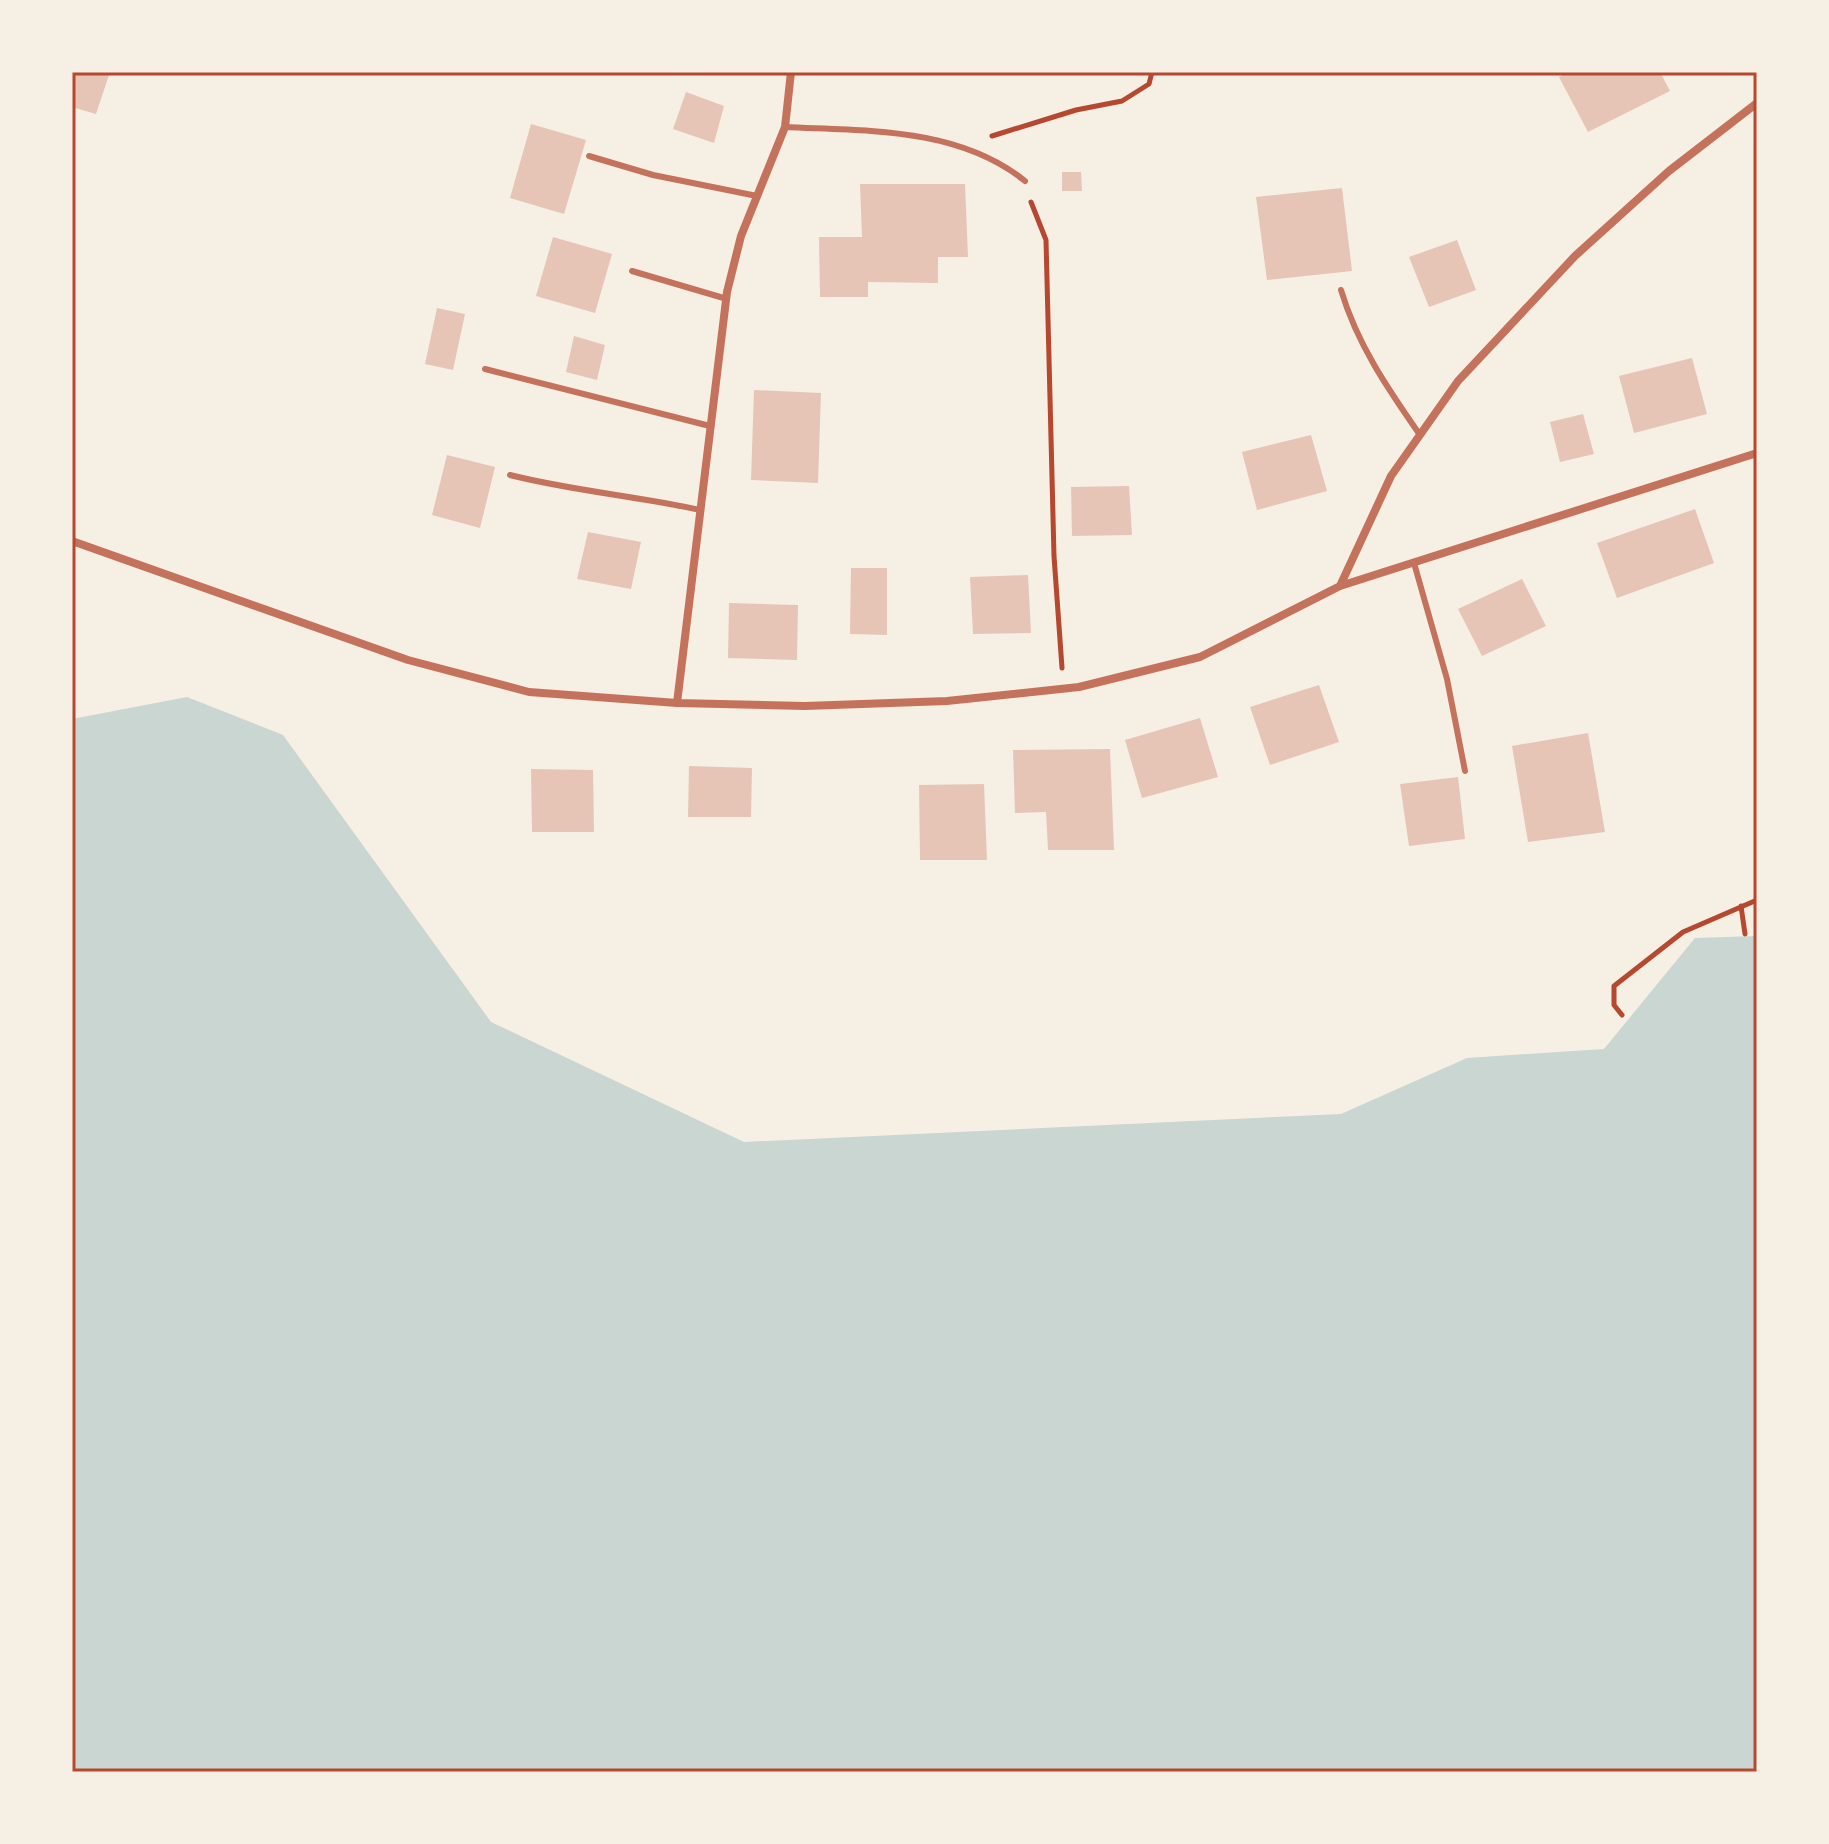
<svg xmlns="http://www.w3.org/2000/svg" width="1829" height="1844" viewBox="0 0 1829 1844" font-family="Montserrat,sans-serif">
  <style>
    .water { fill: #c9d6d2 }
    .building { fill: #e6c5b7 }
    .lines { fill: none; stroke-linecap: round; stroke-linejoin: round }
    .path { stroke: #b5482f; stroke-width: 5 }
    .service { stroke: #c5725c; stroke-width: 6 }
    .minor { stroke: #c5725c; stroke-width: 8 }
    .neatline { fill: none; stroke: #b5482f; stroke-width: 3 }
  </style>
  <rect width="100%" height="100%" fill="#f6efe4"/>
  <!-- water -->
  <path class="water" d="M187 697 283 735 491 1022 744 1142 1341 1114 1467 1058 1604 1049 1695 938 1757 936V1772H72V719Z"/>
  <!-- building -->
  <path class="building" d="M72 72H110L96 114 72 107Z
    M1568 72H1660L1670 91 1588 132 1559 77Z
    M686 92 724 106 714 143 673 129Z
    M531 124 586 140 564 214 510 198Z
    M1062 172H1081L1082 191H1062Z
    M860 184H965L968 257H938V283L868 282V297H820L819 237H862Z
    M1342 188 1352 271 1267 280 1256 197Z
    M553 237 612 254 595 313 536 296Z
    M1457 240 1476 290 1429 307 1409 257Z
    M437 308 465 314 453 370 425 364Z
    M574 336 605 345 597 380 566 372Z
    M1692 358 1707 414 1634 433 1619 376Z
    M754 390 821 393 818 483 751 480Z
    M1583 414 1594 454 1560 462 1550 422Z
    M1311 435 1327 491 1257 510 1242 452Z
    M447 455 495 467 480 528 432 515Z
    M1129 486 1132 535 1072 536 1071 487Z
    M1695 509 1714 563 1617 598 1597 543Z
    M588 532 641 542 631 589 577 579Z
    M851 568H887V635L850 634Z
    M1028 575 1031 633 973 634 970 577Z
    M1522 579 1546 626 1482 656 1458 609Z
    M729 603 798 605 797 660 728 658Z
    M1319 685 1339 742 1270 765 1250 707Z
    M1200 718 1218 777 1142 798 1125 740Z
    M1588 733 1605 832 1528 842 1512 746Z
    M1110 749 1114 850H1048L1046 812 1015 813 1013 750Z
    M689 766 752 768 751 817H688Z
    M531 769 593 770 594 832H532Z
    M1458 777 1465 839 1409 846 1400 784Z
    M984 784 987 860H920L919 785Z"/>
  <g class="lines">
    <!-- path -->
    <path class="path" d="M992 136 1076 110 1122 101 1149 84 1152 72
      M1031 202 1046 240 1054 556 1062 668
      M1741 906 1745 934
      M1622 1015 1614 1005V986L1683 932 1757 900"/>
    <!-- service -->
    <path class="service" d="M785 127C866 131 958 127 1025 181
      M589 156 653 175 757 196
      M632 271 727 299
      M1341 290C1357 344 1388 389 1420 435
      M485 369 710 426
      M510 475C573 491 637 496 700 510
      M1414 563 1447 679 1465 771"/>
    <!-- minor -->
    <path class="minor" d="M72 541 408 660 529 692 677 703 805 706 947 701 1079 687 1200 657 1340 586 1757 453
      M1340 586 1391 476 1458 381 1575 256 1669 171 1757 103
      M677 703 727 292 741 236 785 127 791 72"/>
  </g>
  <!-- border -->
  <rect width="1829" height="1844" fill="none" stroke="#f6efe4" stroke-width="148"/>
  <rect x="74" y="74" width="1681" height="1696" class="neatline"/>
</svg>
